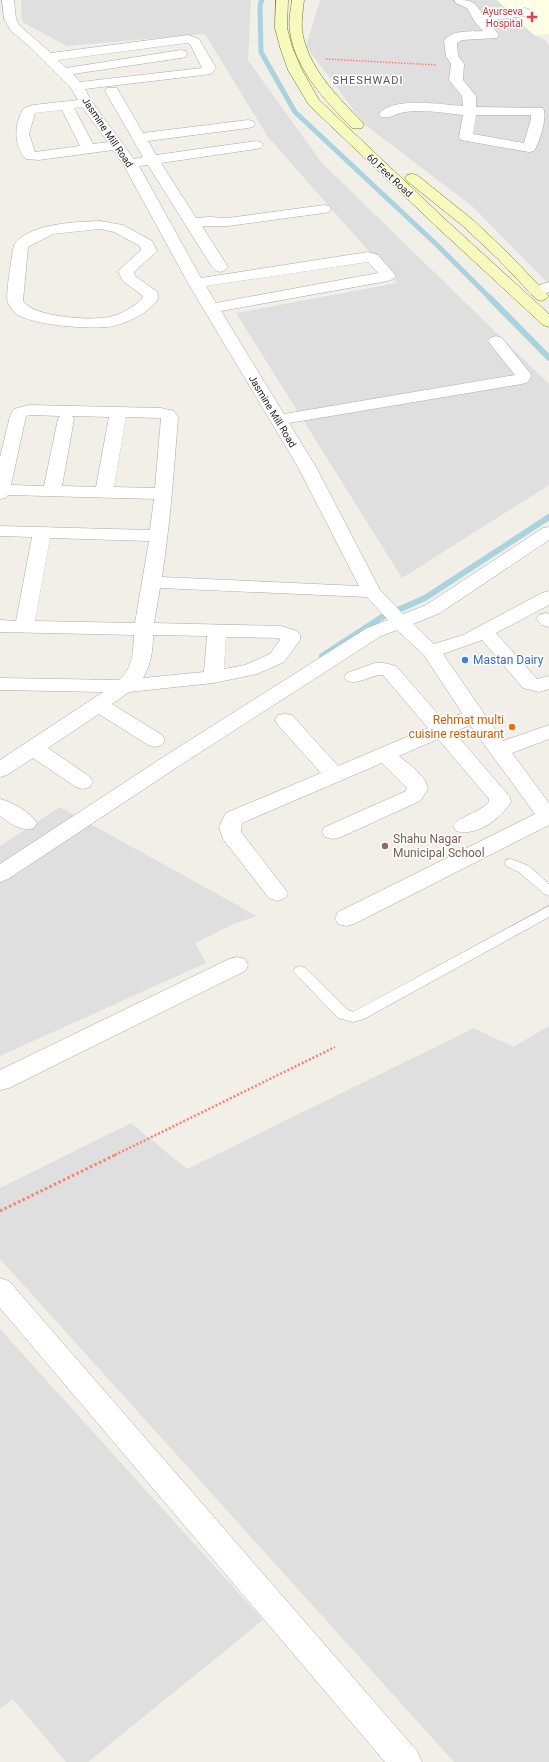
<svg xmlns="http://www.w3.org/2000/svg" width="549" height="1762" viewBox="0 0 549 1762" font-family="Roboto,sans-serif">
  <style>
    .residential { fill: #e0dfdf }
    .education { fill: #ffffe5 }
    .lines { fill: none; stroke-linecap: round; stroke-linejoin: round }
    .stream-far1 { stroke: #aad3df; stroke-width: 5 }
    .stream { stroke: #aad3df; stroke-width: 6 }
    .lane-casing { stroke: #a9a9a9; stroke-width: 1 }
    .street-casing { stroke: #a9a9a9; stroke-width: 1 }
    .secondary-casing { stroke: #707d05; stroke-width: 1 }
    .path-far2 { stroke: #fa8072; stroke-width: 1.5; stroke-dasharray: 1.5 1.5; stroke-linecap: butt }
    .path-far1 { stroke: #fa8072; stroke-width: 2.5; stroke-dasharray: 2 2; stroke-linecap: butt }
    .path { stroke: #fa8072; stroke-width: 3; stroke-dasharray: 2.5 2.5; stroke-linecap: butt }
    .lane { fill: #fff; fill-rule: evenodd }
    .street { fill: #fff; fill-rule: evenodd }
    .secondary { fill: #f7fabf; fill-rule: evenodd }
    .health-dot { fill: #e0444e; stroke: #fff; stroke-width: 1.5 }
    .shop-dot { fill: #3f7fe0; stroke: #fff; stroke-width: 1.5 }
    .food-dot { fill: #e8710a; stroke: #fff; stroke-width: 1.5 }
    .education-dot { fill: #8d6e63; stroke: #fff; stroke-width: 1.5 }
    .labels { text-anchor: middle; stroke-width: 3; stroke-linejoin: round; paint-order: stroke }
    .far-health-label { font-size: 10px; fill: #be3a42; stroke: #fff; text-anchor: end }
    .far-street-label { font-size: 10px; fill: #222; stroke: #fff }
    .far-neighbourhood-label { font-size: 11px; letter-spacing: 1px; fill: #555; stroke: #fff }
    .shop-label { font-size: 12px; fill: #366cbe; stroke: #fff; text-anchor: start }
    .food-label { font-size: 12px; fill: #c56008; stroke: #fff; text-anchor: end }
    .education-label { font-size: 12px; fill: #785e54; stroke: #fff; text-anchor: start }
  </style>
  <rect width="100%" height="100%" fill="#f2efe9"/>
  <!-- residential -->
  <path class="residential" d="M21 0H251L248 60 321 162 549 384V485L402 578 236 313 397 283 268 137 205 34 67 46 22 22Z
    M320 0H497L534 35 545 40 549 46V280L546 281 472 206 364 124 306 46Z
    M60 807 257 916 231 925 195 943 206 963 0 1056V846Z
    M549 1026V1762H454L0 1259V1188L131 1123 187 1169 474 1028 513 1047Z
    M0 1329 263 1620 88 1762H66L13 1699 0 1709Z"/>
  <!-- education -->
  <path class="education" d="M497 0H549V34L534 35Z"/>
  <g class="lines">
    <!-- stream-far1 -->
    <path class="stream-far1" d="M262 0 260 5 261 52 295 112 437 245 490 298"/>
    <!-- stream -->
    <path class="stream" d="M489 297 549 358
      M322 656 382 617 425 598 549 517"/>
    <!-- lane casing -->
    <g class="lane-casing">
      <path id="lane" d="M511 859 529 866 549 884V896L544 894 519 872 506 866 505 863 506 860Z
        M549 906V917L364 1019 353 1022 338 1018 293 971 295 968 300 966 305 968 348 1010 353 1012Z"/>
    </g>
    <!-- street casing -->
    <g class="street-casing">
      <path id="street" d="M2 0H14L16 19 20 26 51 53 188 35 199 39 216 68 211 74 85 89 92 102 134 159 143 157 105 91 107 88H117L143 133 248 120 253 121 255 124 253 127 248 128 148 141 156 155 256 141 261 142 263 145 261 148 256 149 161 163 196 218 209 217 228 218 324 205 329 206 331 209 329 212 324 213 228 226H202L228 267 225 270 220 272 215 270 212 267 148 165 139 166 201 278 368 252 378 255 396 276 393 279 388 281 221 311 284 414 515 375 488 341 490 338 496 336 502 338 530 373 531 376 528 382 522 384 289 423 316 467 380 590 403 614 426 605 543 528 549 527V540L440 613 413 624 434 644 463 635 542 593 549 591V605L496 633 537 679 549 676V689L539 692 523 688 482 640 443 654 503 741 549 725V739L512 753 549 803V825L354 924 346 926 338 924 335 918 338 912 535 814 470 725 454 732 510 797 511 802C500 819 477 837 456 831L453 826C459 816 479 813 489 802V799L438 739 399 756C409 765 426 775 428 789L420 801 341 837 333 839 325 837 322 832 325 827 406 791 407 788 382 763 242 823 241 832 288 893 285 898 277 901 269 898 223 839 219 827 226 813 321 773 278 725 275 720 278 715 285 714 292 715 338 766 428 728 383 675C369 675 360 685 347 681L344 677 347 673 375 663H384L396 666 444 721 462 713 424 655 397 630 381 636 182 764 8 879 0 882V864L168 754 367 628 388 620 367 597 160 588 154 623 281 626 297 631 300 635V640L284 662 257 674 213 683 129 692 112 704 162 735 165 740 162 745 155 747 148 745 99 714 48 748 90 777 93 782 90 787 83 789 76 787 33 758 7 775 0 777V760L103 692 0 690V678L119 680C133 668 133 652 134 635L0 632V620L16 621 32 537 0 536V526L150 530 154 499 8 495 6 498 0 499V457L10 416 14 409 29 405 161 408 174 411 178 417C174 470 170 524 162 577L359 586 298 467 188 283 123 164 113 150 39 160 26 159C13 146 14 123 24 108L33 105 78 100 71 88 29 46 11 31 4 19ZM187 43 190 44 202 68 80 82 73 74 181 58 186 57 187 54 186 51 181 50 66 68 58 60ZM82 107 108 142 93 144 74 108ZM62 110 80 146 35 152 29 134 35 113ZM368 262 378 273 216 303 206 286ZM30 415 60 416 58 419 44 486 11 485 26 416ZM72 416 109 417 96 487 62 486 74 419ZM126 417 161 418 155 488 114 487ZM50 538 149 541 135 623 35 621ZM153 635 207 636 204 672 143 678C151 664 153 651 153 635ZM226 637 279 638 280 640 270 654 245 665 224 669Z
        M454 0C471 0 474 0 483 15L525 8 529 9 531 12 529 15 525 16 488 21 499 35 497 38 462 40 457 43 458 56 464 64 463 80 476 96V107L543 108C548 116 539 144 534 151L529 152 461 140 459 137 463 115C444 113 424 109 405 112 397 113 390 119 381 117L379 114C392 96 444 105 463 106L462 96 449 80 451 64 446 56 444 41C452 29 471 32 483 31L475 22 467 8 456 3ZM476 115H531V119L524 143 473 134Z
        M100 221 123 225 152 241 157 251 154 254 134 272 135 276 156 291C161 297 157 301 152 306 142 316 128 322 114 326 94 330 32 326 15 313 12 310 10 306 8 303 5 296 12 255 14 245 29 223 76 222 100 221ZM100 229 114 232 140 246 141 250 118 271 123 281 143 296 142 299C133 307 121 315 109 317 90 321 33 317 23 301L28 247 53 234Z
        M549 282V292L536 296 531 294 528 291 531 288Z
        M546 613 549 614V627L542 625 536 619 539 615Z
        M0 799C12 802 30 812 37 823L34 828C20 832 11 823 0 816Z
        M237 957 245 959 248 965 245 971 9 1088 0 1090V1070L229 959Z
        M0 1278 9 1281 417 1751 422 1762H385L0 1308Z"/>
    </g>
    <!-- secondary casing -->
    <g class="secondary-casing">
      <path id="secondary" d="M276 0H288L287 28 292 47 302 70 319 100 447 221 549 314V327L543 325 437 227 309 105 288 70 280 47 275 28Z
        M292 0H304C303 10 301 21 302 31 308 68 337 96 362 122L364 125 362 128H352C326 101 295 70 290 31 288 21 291 10 292 0Z
        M412 174 417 175 473 220 508 253 546 293 549 296 546 299 541 301 536 299 498 259 463 226 407 181 405 178 407 175Z"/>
    </g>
    <!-- path-far2 -->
    <path class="path-far2" d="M326 59 437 65"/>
    <!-- path-far1 -->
    <path class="path-far1" d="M115 1155 335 1047"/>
    <!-- path -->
    <path class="path" d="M0 1211 117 1154"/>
    <!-- lane -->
    <use href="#lane" class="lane"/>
    <!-- street -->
    <use href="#street" class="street"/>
    <!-- secondary -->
    <use href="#secondary" class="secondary"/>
  </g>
  <!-- markers -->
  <path class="health-dot" d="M530 11h4v4h4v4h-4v4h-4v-4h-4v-4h4z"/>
  <circle class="shop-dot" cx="465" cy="660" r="4"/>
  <circle class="food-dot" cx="512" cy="727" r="4"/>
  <circle class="education-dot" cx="385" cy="846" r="4"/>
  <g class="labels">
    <!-- far-health labels -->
    <g class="far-health-label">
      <text x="523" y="15">Ayurseva<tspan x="523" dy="12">Hospital</tspan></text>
    </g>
    <!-- far-street labels -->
    <g class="far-street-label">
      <text transform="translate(108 132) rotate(56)" y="4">Jasmine Mill Road</text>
      <text transform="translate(390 175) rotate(43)" y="4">60 Feet Road</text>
      <text transform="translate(273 411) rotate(59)" y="4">Jasmine Mill Road</text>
    </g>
    <!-- far-neighbourhood labels -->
    <g class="far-neighbourhood-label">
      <text x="368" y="84">SHESHWADI</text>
    </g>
    <!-- shop labels -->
    <g class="shop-label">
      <text x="473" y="664">Mastan Dairy</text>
    </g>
    <!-- food labels -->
    <g class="food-label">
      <text x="504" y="724">Rehmat multi<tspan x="504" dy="14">cuisine restaurant</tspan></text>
    </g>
    <!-- education labels -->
    <g class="education-label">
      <text x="393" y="843">Shahu Nagar<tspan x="393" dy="14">Municipal School</tspan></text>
    </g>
  </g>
</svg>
